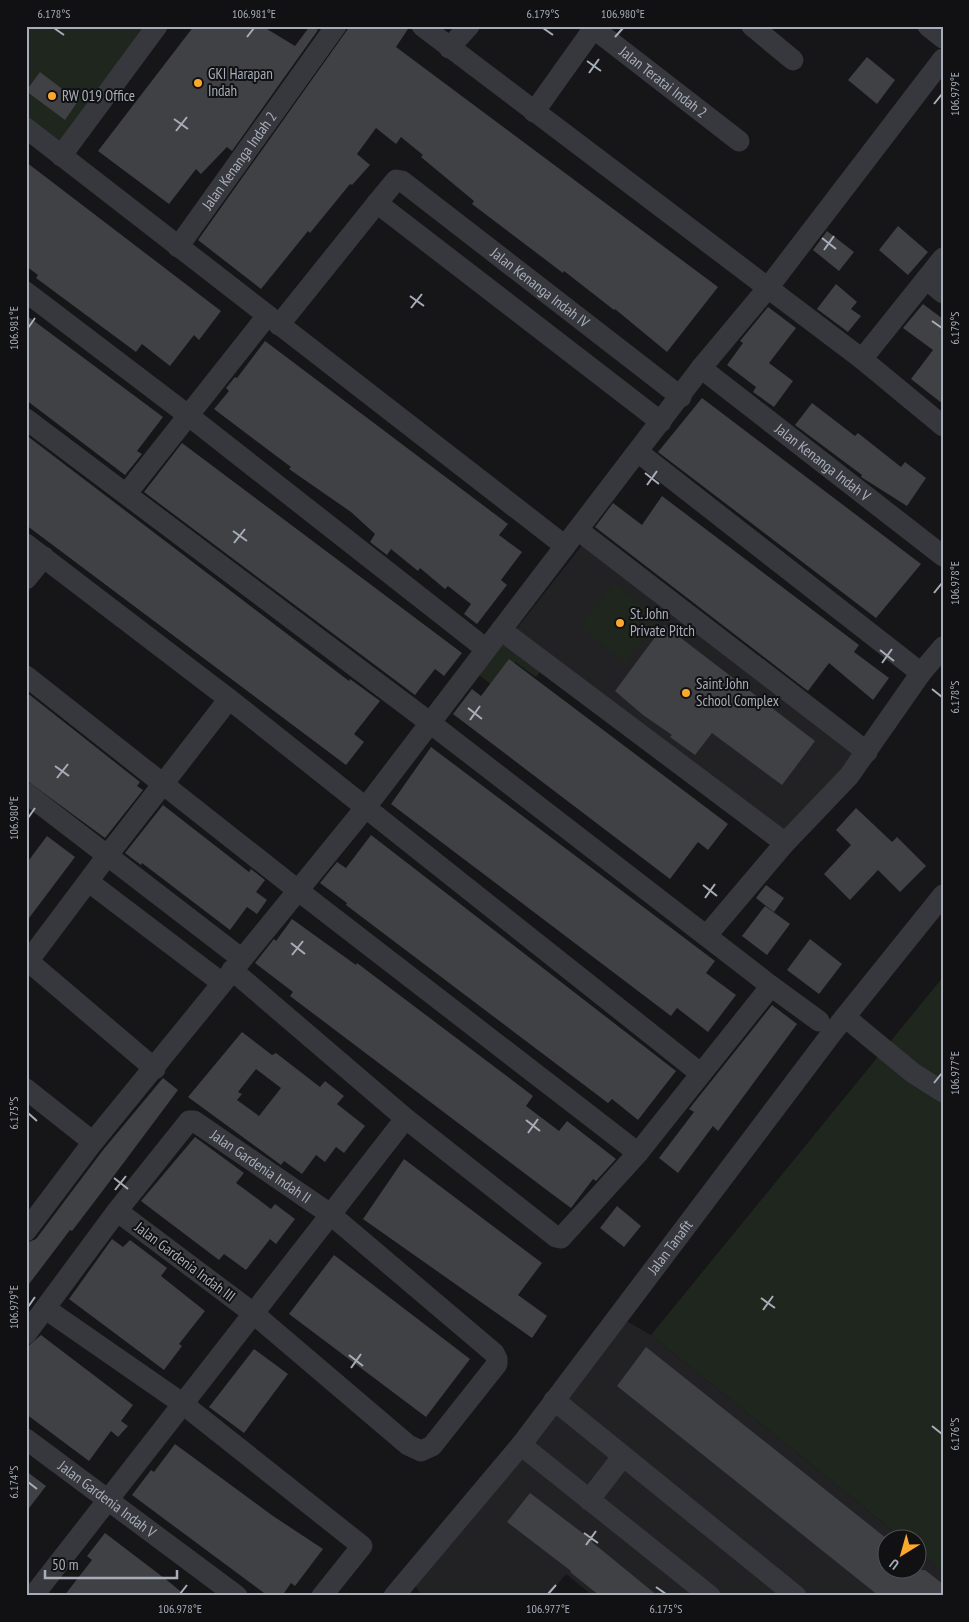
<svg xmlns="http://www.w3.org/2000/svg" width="969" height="1622" viewBox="0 0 969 1622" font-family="'PT Sans Narrow',sans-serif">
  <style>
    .built { fill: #222225 }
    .green { fill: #1e261e }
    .building { fill: #404145; fill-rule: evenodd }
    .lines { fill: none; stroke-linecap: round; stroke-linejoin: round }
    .minor { stroke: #37383d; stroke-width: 21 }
    .ticks { fill: none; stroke: #a7aeb9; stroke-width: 2 }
    .poi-dot { fill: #fca92b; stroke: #111113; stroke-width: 2 }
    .labels { text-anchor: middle; stroke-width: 4; stroke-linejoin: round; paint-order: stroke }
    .poi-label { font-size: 15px; fill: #a7aeb9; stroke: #111113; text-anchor: start }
    .street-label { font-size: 15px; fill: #a7aeb9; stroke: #111113 }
    .neatline { fill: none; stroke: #a7aeb9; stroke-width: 2 }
    .ticks-label { font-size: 12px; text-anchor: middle; fill: #a7aeb9 }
  </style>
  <rect width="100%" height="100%" fill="#161618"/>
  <!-- built -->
  <path class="built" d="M583 544 858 753 785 836 513 633Z
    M621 1318 651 1335 903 1539 886 1540V1570H916L917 1550 943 1572V1596H593L566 1574 548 1596H423L410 1580Z"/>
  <!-- green -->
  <path class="green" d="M26 26H149L58 145 26 120Z
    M614 583 661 619 625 663 580 627Z
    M502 633 545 665 536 677 515 662 496 688 474 671Z
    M943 977V1572L917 1550 916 1540 903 1539 651 1335Z"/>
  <!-- building -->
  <path class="building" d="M194 26H262L295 46 310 26 318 30 232 151 227 147 201 174 196 169 169 204 98 151Z
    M350 26H410L396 47 718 287 667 352 615 309 614 310 564 271 563 273 472 204 474 201 421 157 423 155 401 137 396 144 376 128 357 154 370 165 352 185 350 184 310 233 308 231 261 289 198 240Z
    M867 57 895 80 877 104 848 80Z
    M40 72 78 101 65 120 26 91Z
    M26 162 221 311 199 340 194 335 170 366 142 344 136 352 36 278 38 275 26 266Z
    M898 226 928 252 908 275 879 250Z
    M827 231 854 252 839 271 813 250Z
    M836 284 857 302 851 309 861 316 848 332 817 309Z
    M923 304 943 319V404L911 379 933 350 903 328Z
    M768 307 796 328 769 363 793 381 774 407 753 392 756 387 727 365 743 343 740 341Z
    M26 315 163 417 137 451 142 454 125 475 26 400Z
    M265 341 508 524 499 535 522 552 501 580 507 585 477 624 464 614 471 604 448 586 445 589 420 568 418 571 391 549 387 555 370 542 375 534 351 512 289 469 291 467 214 409 229 391 226 388 235 377 237 378Z
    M702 398 921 564 876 618 658 452Z
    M812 403 855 436 858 433 901 467 905 462 926 478 907 506 861 477 862 475 795 425Z
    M26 435 349 681 350 679 380 701 354 734 364 742 346 765 26 525Z
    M182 443 462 653 444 676 435 669 415 695 144 492Z
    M662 496 859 645 854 652 889 678 873 700 829 663 808 691 595 527 613 503 642 525Z
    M664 625 815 741 782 785 712 733 695 755 670 737 672 735 643 715 615 691Z
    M509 659 728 824 708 850 698 842 670 879 453 714 472 689 481 696Z
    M26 692 140 782 137 786 143 790 105 838 26 780Z
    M431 747 715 961 706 973 736 995 708 1032 677 1008 671 1016 391 804Z
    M163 805 249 872 251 869 265 880 256 892 267 900 257 914 247 907 230 930 142 863 141 865 125 853Z
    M856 808 892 842 897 837 926 866 900 892 878 870 850 900 824 874 851 845 836 830Z
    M371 835 676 1071 638 1120 612 1099 608 1103 346 905 347 903 320 883 337 862 346 868Z
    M47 836 75 857 26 922V864Z
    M766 885 784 898 774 912 756 898Z
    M765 906 790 924 767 955 742 936Z
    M292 919 356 965 357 963 533 1096 526 1106 559 1131 567 1121 616 1159 596 1181 593 1179 571 1208 552 1194 290 996 293 992 255 963 274 939 276 941Z
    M810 939 842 964 819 994 787 970Z
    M772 1005 797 1024 718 1131 713 1126 678 1173 659 1158 694 1112 689 1109Z
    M242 1032 272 1055 276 1053 320 1087 325 1081 344 1096 337 1104 365 1126 344 1153 336 1147 325 1162 316 1155 302 1174 284 1161 281 1165 188 1097ZM256 1069 281 1088 259 1116 237 1100 242 1094 238 1092Z
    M163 1078 178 1090 98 1197 72 1231 70 1230 26 1288V1243L36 1239 103 1150Z
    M195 1137 244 1173 236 1183 271 1209 275 1204 295 1219 276 1244 270 1239 246 1270 224 1254 219 1260 141 1201Z
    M404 1159 542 1263 518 1295 547 1316 532 1338 363 1219Z
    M617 1206 641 1226 624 1247 600 1228Z
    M112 1239 123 1247 130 1240 167 1268 161 1276 205 1311 179 1344 182 1346 164 1370 69 1299Z
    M334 1255 470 1359 426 1417 289 1314Z
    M41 1335 133 1405 121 1421 128 1426 118 1437 111 1431 89 1461 26 1414V1348Z
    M646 1347 886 1538V1570H925L943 1584V1596H879L617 1386Z
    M254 1349 288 1374 244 1433 209 1407Z
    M175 1444 273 1516 323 1549 295 1586 291 1583 282 1596H268L132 1495 151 1470 154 1472Z
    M26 1471 46 1486 26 1512Z
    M530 1493 593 1541 592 1542 658 1596H600L570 1572 571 1571 507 1522Z
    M105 1533 168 1581 186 1596H64L92 1560 87 1556Z"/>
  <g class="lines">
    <!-- minor -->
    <g class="minor">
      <path d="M422 26 862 359 943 426"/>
      <path d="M752 26 793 60"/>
      <path d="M928 26 943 38"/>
      <path d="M449 48 469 26"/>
      <path id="s1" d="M534 112 591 32 597 31 739 141"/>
      <path d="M26 128 565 546"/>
      <path d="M61 156 157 26"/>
      <path id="s2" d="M178 247 336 26"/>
      <path d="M926 279 943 293"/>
      <path d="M26 292 189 416 486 649"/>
      <path d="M279 325 377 203"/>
      <path d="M862 359 943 258"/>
      <path id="s3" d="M701 368 943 556"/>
      <path d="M26 419 429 722 771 986 638 1153 561 1238 556 1237 405 1118 232 970"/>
      <path id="s4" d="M661 422 377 203 396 180 402 181 681 397"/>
      <path d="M638 452 921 673"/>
      <path d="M127 493 267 316"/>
      <path d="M578 530 867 752"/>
      <path d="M26 544 229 699 700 1073"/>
      <path d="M26 579 44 557"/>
      <path d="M501 630 785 843"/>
      <path d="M26 676 300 892 638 1153"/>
      <path d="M26 793 242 959"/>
      <path d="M89 882 222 983"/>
      <path d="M707 935 785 843 849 776 921 673 943 647"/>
      <path d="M28 961 155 1069"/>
      <path d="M26 964 107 856 229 699"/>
      <path d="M771 986 819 1021"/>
      <path d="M845 1017 913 1073 943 1092"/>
      <path d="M26 1089 93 1142"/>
      <path d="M26 1231 93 1142 366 807 701 368 767 289 943 59"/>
      <path d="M46 1309 183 1404 362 1546 322 1596"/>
      <path id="s5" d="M26 1334 117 1211 189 1121H194L330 1214 494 1353 497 1359V1364L432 1446 421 1451 408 1445 253 1313 117 1211"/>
      <path d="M554 1400 796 1596"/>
      <path id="s6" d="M26 1439 237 1596"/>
      <path d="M521 1445 710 1596"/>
      <path d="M589 1500 623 1456"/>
      <path d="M33 1596 398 1128"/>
      <path id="s7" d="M394 1596 521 1445 832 1033 943 895"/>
    </g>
  </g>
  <!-- ticks -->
  <path class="ticks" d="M54 28 64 35M543 28 553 35M247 37 254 28M615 37 623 28M587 61 601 71M589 73 599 59M934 104 942 94M174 119 188 129M176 131 187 117M822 238 836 249M824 250 834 236M410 296 424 306M411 308 422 294M932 321 942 328M28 328 35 318M645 473 659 484M647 485 657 471M233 531 247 541M234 543 245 529M934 593 942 583M880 650 894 661M882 663 892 649M932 689 942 697M468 708 482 719M470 720 480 706M55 766 69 776M57 778 68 764M28 818 35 808M703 885 717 896M705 898 715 884M291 943 305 954M292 955 303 941M934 1083 942 1073M28 1113 37 1121M526 1120 540 1131M528 1133 538 1119M114 1178 128 1189M115 1190 126 1176M761 1298 775 1308M28 1307 35 1297M763 1310 773 1296M349 1355 363 1366M351 1368 361 1354M932 1426 942 1434M28 1482 37 1489M584 1533 598 1543M586 1545 596 1531M656 1587 666 1594M180 1594 187 1585M548 1594 556 1585"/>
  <!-- markers -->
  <g class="poi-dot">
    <circle cx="198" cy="83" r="5"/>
    <circle cx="52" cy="96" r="5"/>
    <circle cx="620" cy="623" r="5"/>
    <circle cx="686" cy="693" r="5"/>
  </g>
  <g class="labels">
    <!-- poi labels -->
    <g class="poi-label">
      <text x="208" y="79">GKI Harapan<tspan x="208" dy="17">Indah</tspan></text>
      <text x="62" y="101">RW 019 Office</text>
      <text x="630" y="619">St. John<tspan x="630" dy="17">Private Pitch</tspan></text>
      <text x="696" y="689">Saint John<tspan x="696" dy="17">School Complex</tspan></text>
    </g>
    <!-- street labels -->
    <g class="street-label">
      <text dy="5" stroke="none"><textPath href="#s1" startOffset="188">Jalan Teratai Indah 2</textPath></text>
      <text dy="5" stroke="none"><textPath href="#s2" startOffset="106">Jalan Kenanga Indah 2</textPath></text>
      <text dy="5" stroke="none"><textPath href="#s4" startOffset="569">Jalan Kenanga Indah IV</textPath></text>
      <text dy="5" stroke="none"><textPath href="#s3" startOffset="154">Jalan Kenanga Indah V</textPath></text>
      <text dy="5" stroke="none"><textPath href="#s5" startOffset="354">Jalan Gardenia Indah II</textPath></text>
      <text dy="5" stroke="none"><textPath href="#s7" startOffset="445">Jalan Tanafit</textPath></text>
      <text transform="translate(185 1262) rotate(37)" y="5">Jalan Gardenia Indah III</text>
      <text dy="5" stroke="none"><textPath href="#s6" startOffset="101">Jalan Gardenia Indah V</textPath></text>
    </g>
  </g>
  <!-- border -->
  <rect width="969" height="1622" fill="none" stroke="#111113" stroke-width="55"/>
  <!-- north arrow -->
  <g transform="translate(902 1554) rotate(217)"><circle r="24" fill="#111113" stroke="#4d5055"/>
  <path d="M0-4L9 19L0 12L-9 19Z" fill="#fca92b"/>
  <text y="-8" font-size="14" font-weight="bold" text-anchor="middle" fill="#a7aeb9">U</text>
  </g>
  <!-- scale -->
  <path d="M45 1570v8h132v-8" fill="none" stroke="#a7aeb9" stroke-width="2.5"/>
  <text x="52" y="1570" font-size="15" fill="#a7aeb9" stroke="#111113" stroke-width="4" paint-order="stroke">50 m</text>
  <rect x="28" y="28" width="914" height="1566" class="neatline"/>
  <g class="ticks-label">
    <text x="54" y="18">6.178°S</text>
    <text x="254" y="18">106.981°E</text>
    <text x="543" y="18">6.179°S</text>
    <text x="623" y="18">106.980°E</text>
    <text transform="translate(955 94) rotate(-90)" y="4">106.979°E</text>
    <text transform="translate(955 328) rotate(-90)" y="4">6.179°S</text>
    <text transform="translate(14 328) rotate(-90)" y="4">106.981°E</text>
    <text transform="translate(955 583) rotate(-90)" y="4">106.978°E</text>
    <text transform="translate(955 697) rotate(-90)" y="4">6.178°S</text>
    <text transform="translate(14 818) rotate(-90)" y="4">106.980°E</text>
    <text transform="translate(955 1073) rotate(-90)" y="4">106.977°E</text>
    <text transform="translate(14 1113) rotate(-90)" y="4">6.175°S</text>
    <text transform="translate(14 1307) rotate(-90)" y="4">106.979°E</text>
    <text transform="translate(955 1434) rotate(-90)" y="4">6.176°S</text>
    <text transform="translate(14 1482) rotate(-90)" y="4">6.174°S</text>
    <text x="180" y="1613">106.978°E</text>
    <text x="548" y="1613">106.977°E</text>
    <text x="666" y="1613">6.175°S</text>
  </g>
</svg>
